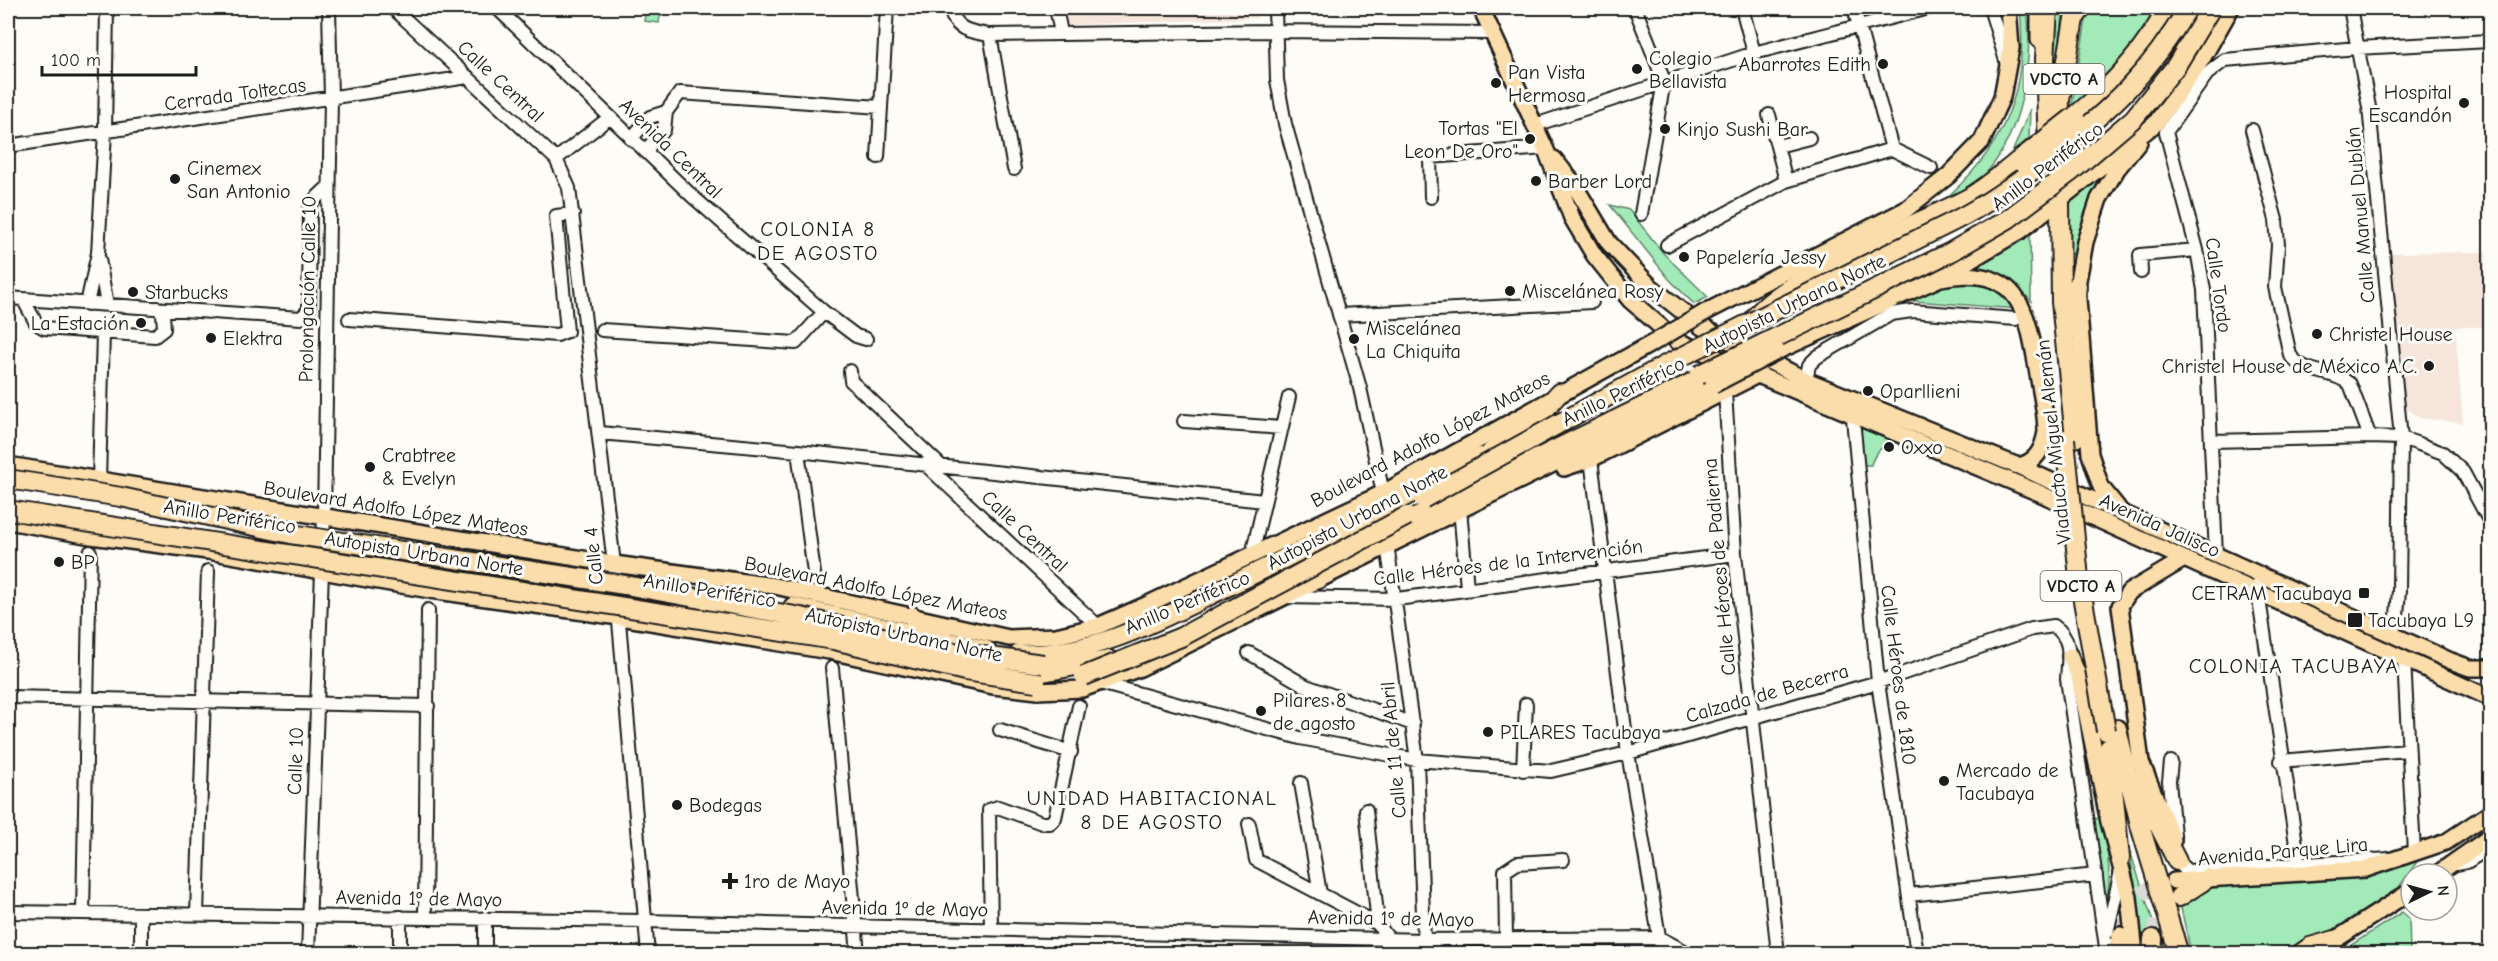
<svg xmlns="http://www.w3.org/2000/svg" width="2498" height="961" viewBox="0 0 2498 961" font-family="'Comic Neue',sans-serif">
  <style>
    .built { fill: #f5e5da }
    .green { fill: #a2ebb9; stroke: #5f846a; stroke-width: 1.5 }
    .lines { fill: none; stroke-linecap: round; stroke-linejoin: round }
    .major-tunnel { stroke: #dbdad6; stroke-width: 15; stroke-dasharray: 15 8; stroke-linecap: butt }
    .highway-tunnel { stroke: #dbdad6; stroke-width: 18; stroke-dasharray: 18 9; stroke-linecap: butt }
    .minor-casing { stroke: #1c1c1c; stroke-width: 16 }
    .major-casing { stroke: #1c1c1c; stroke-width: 20 }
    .highway-casing { stroke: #1c1c1c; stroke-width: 22 }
    .minor { stroke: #fdfcf7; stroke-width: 12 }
    .major { stroke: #fbddab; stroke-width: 15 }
    .highway { stroke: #fbddab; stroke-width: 18 }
    .major-bridge-casing { stroke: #1c1c1c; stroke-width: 20; stroke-linecap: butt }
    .highway-bridge-casing { stroke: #1c1c1c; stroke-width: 22; stroke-linecap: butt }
    .major-bridge { stroke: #fbddab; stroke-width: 15 }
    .highway-bridge { stroke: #fbddab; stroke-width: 18 }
    .poi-dot { fill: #1c1c1c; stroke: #fdfcf7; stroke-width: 2 }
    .labels { text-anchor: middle; stroke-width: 6; stroke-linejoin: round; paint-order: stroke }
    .shield { fill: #fdfcf7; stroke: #605f5e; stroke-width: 1.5 }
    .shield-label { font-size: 18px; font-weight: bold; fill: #1c1c1c }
    .poi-label { font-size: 20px; fill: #1c1c1c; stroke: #fdfcf7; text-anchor: start }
    .street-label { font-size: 20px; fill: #1c1c1c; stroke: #fdfcf7 }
    .neighbourhood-label { font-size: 21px; letter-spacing: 1.5px; fill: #1c1c1c; stroke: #fdfcf7 }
  </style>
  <rect width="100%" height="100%" fill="#fdfcf7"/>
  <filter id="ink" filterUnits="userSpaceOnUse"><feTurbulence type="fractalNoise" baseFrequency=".0167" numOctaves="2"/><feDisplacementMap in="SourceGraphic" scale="12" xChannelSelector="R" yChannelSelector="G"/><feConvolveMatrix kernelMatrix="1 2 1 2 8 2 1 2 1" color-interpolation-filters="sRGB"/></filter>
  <g filter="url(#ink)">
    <!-- built -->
    <path class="built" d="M1061 8H1257V18L1064 25Z
      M2490 252V327H2455L2463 423 2419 418 2402 404 2389 253Z"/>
    <!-- green -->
    <path class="green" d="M646 8H661L659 23 644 21Z
      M2020 8H2027C2034 69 2020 156 1963 193 1956 198 1946 201 1938 205 2003 151 2029 92 2020 8Z
      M2054 8H2064L2055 76H2052Z
      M2088 8H2157L2127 53 2071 110Z
      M2030 109 2029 138 2012 153Z
      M2119 155C2093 191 2079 228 2069 272L2067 199Z
      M1610 205 1629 210 1664 254 1708 297 1694 304 1669 279Z
      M2030 230 2031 301C2013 281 1992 270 1964 265Z
      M1972 280 1997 288 2020 309 1901 300 1938 281Z
      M1860 426 1893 441C1881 447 1875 452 1871 465H1864Z
      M2102 818C2105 837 2115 887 2104 902L2092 819Z
      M2130 851 2159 940 2144 953H2142Z
      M2419 859 2394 894 2294 953H2191L2181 908 2192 895 2210 884Z
      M2402 912 2409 918 2410 953H2339Z"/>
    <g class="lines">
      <!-- major-tunnel -->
      <path class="major-tunnel" d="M2120 935C2129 909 2138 887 2168 882"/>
      <!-- highway-tunnel -->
      <path class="highway-tunnel" d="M2059 140 2060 192
        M2153 939 2160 917 2175 900"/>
      <!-- minor casing -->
      <g class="minor-casing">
        <path id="minor" d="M393 8 556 159 569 188 614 564 648 954
          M497 8 692 196 824 312 856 336 866 339
          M950 8C954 30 970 32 990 35L1271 31 1492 33
          M1056 8 1061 33
          M1275 8 1277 80 1285 124 1360 388 1383 493
          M1635 8 1664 81 1641 214
          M1742 8 1754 53
          M1854 8 1892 149 1931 168
          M1990 8 2007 64
          M2350 8 2369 107 2401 438 2399 590 2397 616 2392 635
          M990 35 1014 169
          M1769 115 1786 181
          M1535 125 1754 53 1929 8
          M2252 130 2276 220 2278 245 2275 287 2290 355C2304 375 2332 369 2350 384L2370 437
          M631 139 650 117 666 112
          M8 146 468 77
          M1778 146 1809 138
          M645 151 664 130 666 112 680 93 880 107
          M878 157 887 8
          M556 159 609 118
          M1431 197 1430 157 1546 148
          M1667 245 1786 181 1892 149
          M99 259 107 305
          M2141 272 2140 255 2197 250
          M8 298 301 318 309 310 310 204 329 186
          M23 299 36 323 44 328 155 336 164 329 163 314 158 308
          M87 304 98 253 105 132 107 8
          M1339 315 1592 302
          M349 319 557 335 567 331 556 216 573 214
          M602 330 796 343 824 312
          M850 371 851 381 941 466
          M1806 380 1809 365 1817 357 1891 314 1912 311 2016 319
          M1725 391 1735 554 1778 954
          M1852 408 1878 682 1917 954
          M1184 421 1282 428
          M600 433 798 451 1264 501
          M2212 441 2370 437 2401 438 2419 444 2443 453 2463 472 2490 522
          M798 451 814 573
          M1591 459 1628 753 1662 954
          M926 465 1098 626
          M99 481 103 333
          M1460 509 1467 588
          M1387 544 1417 760 1424 940 1429 954
          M1252 555 1289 397
          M2216 555 2204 290 2197 250 2166 132 2207 74 2225 60 2357 48 2490 41
          M2257 586 2299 864
          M1284 597 1397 599 1735 554
          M1249 653 1306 686 1413 724
          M2404 659 2414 853
          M832 668 858 954
          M1100 683 1300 738 1417 760 1551 771 1628 753 1878 682 2032 629 2054 626C2074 640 2068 659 2067 679L2107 954
          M8 697 428 706
          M1000 730 1071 752
          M2281 761 2407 750
          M2171 762 2169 781 2174 835
          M1523 770 1526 704
          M1301 783 1320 893
          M1366 810 1378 924
          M1249 824 1256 860 1378 924 1387 937
          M2177 861 2187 871 2390 859
          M2457 864 2467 862 2490 847
          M1909 895 2096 875
          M8 912 644 921 1424 940 1660 938 1690 954
          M83 913 90 552
          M197 914 208 571
          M400 917V954
          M425 917 428 610
          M991 929 989 810 998 807 1042 823H1050L1055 818 1079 706
          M2107 933 2121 871
          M1506 939 1505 871 1517 863 1563 860
          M141 954V914
          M308 954 324 516 331 99 329 8
          M485 954V918"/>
      </g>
      <!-- major casing -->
      <g class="major-casing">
        <path id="major" d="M1481 8 1546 150 1572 218 1594 255 1630 300 1677 341 2037 492 2490 698
          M2039 8V40
          M1554 159 1573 183 1609 243 1650 286 1702 327 1806 380 2018 466 2451 661 2470 668H2490
          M1941 278C2017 264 2027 307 2037 368 2040 389 2046 411 2046 432 2043 449 2036 463 2018 466
          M1704 313 1905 210 1948 176 1982 141 2002 97 2011 48 2008 8
          M1778 351 1936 280 2020 231 2155 124 2202 59 2231 8
          M8 465 614 564 775 586 1009 638 1056 636 1098 626 1146 605 1383 493 1658 340
          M1564 468 1591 459 1755 376 1759 370
          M2118 508 2101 487 2090 454 2077 286 2085 242 2099 199 2117 169 2139 142
          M8 521 91 536 208 551 430 590 626 618 829 651 993 686 1038 691 1082 689 1140 668 1713 385
          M2070 656 2079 677 2109 822 2129 897 2135 954
          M2173 840 2141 762 2120 606 2129 592 2184 559
          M2437 874 2490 837
          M2174 881 2366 869 2446 842 2490 813
          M2118 954 2120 935
          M2322 954 2335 940 2411 891"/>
      </g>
      <!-- highway casing -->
      <g class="highway-casing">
        <path id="highway" d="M2075 116C2111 87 2146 50 2167 8
          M2059 134 2060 100 2074 19 2082 8
          M2048 150 2045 59 2048 8
          M2060 203 2061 302 2075 438
          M1751 324C1769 282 1925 222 1970 197 1987 187 2003 173 2018 161
          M2072 329 2077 286
          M1491 452 1540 415 1559 393
          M1393 529 1695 381
          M1279 587 1318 579
          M793 607 986 650
          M912 616 942 635
          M1019 654C1098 657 1168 615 1237 582 1320 542 1400 499 1481 457
          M1006 671 1043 672 1109 660
          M2117 729 2141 829 2179 954
          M2109 748 2120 858
          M2134 777 2177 861
          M2179 897 2208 878
          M2152 954 2153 939
          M2300 954 2310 947 2335 940"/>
      </g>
      <!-- minor -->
      <use href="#minor" class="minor"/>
      <!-- major -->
      <use href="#major" class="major"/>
      <!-- highway -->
      <use href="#highway" class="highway"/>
      <!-- major-bridge casing -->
      <g class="major-bridge-casing">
        <path id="major-bridge" d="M1658 340 1704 313
          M1713 385 1778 351"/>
      </g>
      <!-- highway-bridge casing -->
      <g class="highway-bridge-casing">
        <path id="highway-bridge" d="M2018 161 2075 116
          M1699 375 1949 253 2008 219 2072 171 2134 118 2176 66 2211 8
          M2065 439 2079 578 2106 731
          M8 479 121 497 291 534 625 585 801 617 931 649 1043 664
          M1423 499 1663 366 1956 220C1991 202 2021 180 2051 156 2111 109 2149 74 2188 8
          M8 510 834 640 965 671 1036 682
          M1084 676 1181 637 1407 516"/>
      </g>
      <!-- major-bridge -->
      <use href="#major-bridge" class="major-bridge"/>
      <!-- highway-bridge -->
      <use href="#highway-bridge" class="highway-bridge"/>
    </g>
  </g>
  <!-- markers -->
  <g class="poi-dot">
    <circle cx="1883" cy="64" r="6"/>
    <circle cx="1637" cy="69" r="6"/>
    <circle cx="1496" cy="83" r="6"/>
    <circle cx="2464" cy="103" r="6"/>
    <circle cx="1665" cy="129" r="6"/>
    <circle cx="1530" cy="139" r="6"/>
    <circle cx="175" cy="179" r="6"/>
    <circle cx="1536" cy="181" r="6"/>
    <circle cx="1684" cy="257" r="6"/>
    <circle cx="1510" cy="291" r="6"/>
    <circle cx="133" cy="292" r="6"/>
    <circle cx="141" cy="323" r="6"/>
    <circle cx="2317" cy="334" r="6"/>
    <circle cx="211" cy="338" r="6"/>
    <circle cx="1354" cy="339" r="6"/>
    <circle cx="2429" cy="366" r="6"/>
    <circle cx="1868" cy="391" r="6"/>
    <circle cx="1889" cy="447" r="6"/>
    <circle cx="370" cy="467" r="6"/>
    <circle cx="59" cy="562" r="6"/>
    <rect x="2358" y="587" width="12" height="12" rx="3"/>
    <rect x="2347" y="612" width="16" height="16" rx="3"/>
    <circle cx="1261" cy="711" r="6"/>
    <circle cx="1488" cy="732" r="6"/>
    <circle cx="1944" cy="781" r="6"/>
    <circle cx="677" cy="805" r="6"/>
    <path d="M727 872h6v6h6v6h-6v6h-6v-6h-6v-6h6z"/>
  </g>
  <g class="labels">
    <!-- shield labels -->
    <g class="shield">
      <rect x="2023.5" y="64" width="81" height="30" rx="4.5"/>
      <rect x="2040.5" y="571" width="81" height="30" rx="4.5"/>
    </g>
    <g class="shield-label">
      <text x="2064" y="85">VDCTO A</text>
      <text x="2081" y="592">VDCTO A</text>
    </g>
    <!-- poi labels -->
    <g class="poi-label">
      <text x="1649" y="65">Colegio<tspan x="1649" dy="23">Bellavista</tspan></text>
      <text x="1871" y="71" text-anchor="end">Abarrotes Edith</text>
      <text x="1508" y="79">Pan Vista<tspan x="1508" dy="23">Hermosa</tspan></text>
      <text x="2452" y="99" text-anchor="end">Hospital<tspan x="2452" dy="23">Escandón</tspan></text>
      <text x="1518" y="135" text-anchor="end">Tortas "El<tspan x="1518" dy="23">Leon De Oro"</tspan></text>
      <text x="1677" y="136">Kinjo Sushi Bar</text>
      <text x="187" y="175">Cinemex<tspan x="187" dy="23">San Antonio</tspan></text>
      <text x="1548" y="188">Barber Lord</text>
      <text x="1696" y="264">Papelería Jessy</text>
      <text x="1522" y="298">Miscelánea Rosy</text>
      <text x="145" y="299">Starbucks</text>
      <text x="129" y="330" text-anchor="end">La Estación</text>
      <text x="1366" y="335">Miscelánea<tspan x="1366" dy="23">La Chiquita</tspan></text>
      <text x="2329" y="341">Christel House</text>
      <text x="223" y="345">Elektra</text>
      <text x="2417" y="373" text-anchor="end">Christel House de México A.C.</text>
      <text x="1880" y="398">Oparllieni</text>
      <text x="1901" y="454">Oxxo</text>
      <text x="382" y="462">Crabtree<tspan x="382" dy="23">&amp; Evelyn</tspan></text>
      <text x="71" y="569">BP</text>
      <text x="2352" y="600" text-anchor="end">CETRAM Tacubaya</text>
      <text x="2368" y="627">Tacubaya L9</text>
      <text x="1273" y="707">Pilares 8<tspan x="1273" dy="23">de agosto</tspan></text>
      <text x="1500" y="739">PILARES Tacubaya</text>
      <text x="1956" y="777">Mercado de<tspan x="1956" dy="23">Tacubaya</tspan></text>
      <text x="689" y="812">Bodegas</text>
      <text x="744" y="888">1ro de Mayo</text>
    </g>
    <!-- street labels -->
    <g class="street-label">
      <text transform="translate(501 81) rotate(43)" y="7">Calle Central</text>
      <text transform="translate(235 94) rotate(-8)" y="7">Cerrada Toltecas</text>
      <text transform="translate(671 148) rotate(44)" y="7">Avenida Central</text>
      <text transform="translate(2047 166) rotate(-37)" y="7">Anillo Periférico</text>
      <text transform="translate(2360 215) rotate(-95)" y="7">Calle Manuel Dublán</text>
      <text transform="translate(2219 285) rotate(82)" y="7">Calle Tordo</text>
      <text transform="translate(307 289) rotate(-89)" y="7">Prolongación Calle 10</text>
      <text transform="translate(1794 303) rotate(-26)" y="7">Autopista Urbana Norte</text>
      <text transform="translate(1623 391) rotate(-26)" y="7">Anillo Periférico</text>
      <text transform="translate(1430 439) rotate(-28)" y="7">Boulevard Adolfo López Mateos</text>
      <text transform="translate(2053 442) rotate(-96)" y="7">Viaducto Miguel Alemán</text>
      <text transform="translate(396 508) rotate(9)" y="7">Boulevard Adolfo López Mateos</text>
      <text transform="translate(230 516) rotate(9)" y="7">Anillo Periférico</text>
      <text transform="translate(1357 517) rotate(-28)" y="7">Autopista Urbana Norte</text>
      <text transform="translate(2160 525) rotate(24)" y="7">Avenida Jalisco</text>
      <text transform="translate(1025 531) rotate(43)" y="7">Calle Central</text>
      <text transform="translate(424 553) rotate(9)" y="7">Autopista Urbana Norte</text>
      <text transform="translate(593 556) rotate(-96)" y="7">Calle 4</text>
      <text transform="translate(1508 562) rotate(-7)" y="7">Calle Héroes de la Intervención</text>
      <text transform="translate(1719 567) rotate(-95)" y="7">Calle Héroes de Padierna</text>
      <text transform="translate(876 588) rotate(11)" y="7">Boulevard Adolfo López Mateos</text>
      <text transform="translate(710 590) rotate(9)" y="7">Anillo Periférico</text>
      <text transform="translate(1187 602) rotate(-23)" y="7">Anillo Periférico</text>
      <text transform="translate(904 634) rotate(12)" y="7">Autopista Urbana Norte</text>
      <text transform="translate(1899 675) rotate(83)" y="7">Calle Héroes de 1810</text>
      <text transform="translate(1767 693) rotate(-16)" y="7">Calzada de Becerra</text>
      <text transform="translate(1393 750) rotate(-95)" y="7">Calle 11 de Abril</text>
      <text transform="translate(295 761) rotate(-88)" y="7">Calle 10</text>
      <text transform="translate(2283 851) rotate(-5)" y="7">Avenida Parque Lira</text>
      <text transform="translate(419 898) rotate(1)" y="7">Avenida 1º de Mayo</text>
      <text transform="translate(905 908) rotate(1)" y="7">Avenida 1º de Mayo</text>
      <text transform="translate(1391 918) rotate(1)" y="7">Avenida 1º de Mayo</text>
    </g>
    <!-- neighbourhood labels -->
    <g class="neighbourhood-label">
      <text x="818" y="236">COLONIA 8<tspan x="818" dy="24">DE AGOSTO</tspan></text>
      <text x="2294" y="673">COLONIA TACUBAYA</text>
      <text x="1152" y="805">UNIDAD HABITACIONAL<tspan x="1152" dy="24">8 DE AGOSTO</tspan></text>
    </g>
  </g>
  <!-- margin -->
  <rect width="2498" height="961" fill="none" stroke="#fdfcf7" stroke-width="30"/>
  <rect x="15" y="15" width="2468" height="931" fill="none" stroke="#1c1c1c" stroke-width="2" filter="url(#ink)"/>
  <!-- north arrow -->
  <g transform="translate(2429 892) rotate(85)"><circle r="28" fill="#fdfcf7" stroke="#a3a29f" stroke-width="1.5"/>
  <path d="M0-4.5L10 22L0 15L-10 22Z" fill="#1c1c1c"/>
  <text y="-9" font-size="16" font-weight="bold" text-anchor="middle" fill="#1c1c1c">N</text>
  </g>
  <!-- scale -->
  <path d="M42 66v9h154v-9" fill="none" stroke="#1c1c1c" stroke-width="3"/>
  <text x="51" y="66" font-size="18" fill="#1c1c1c" stroke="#fdfcf7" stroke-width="4.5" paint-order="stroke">100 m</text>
</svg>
